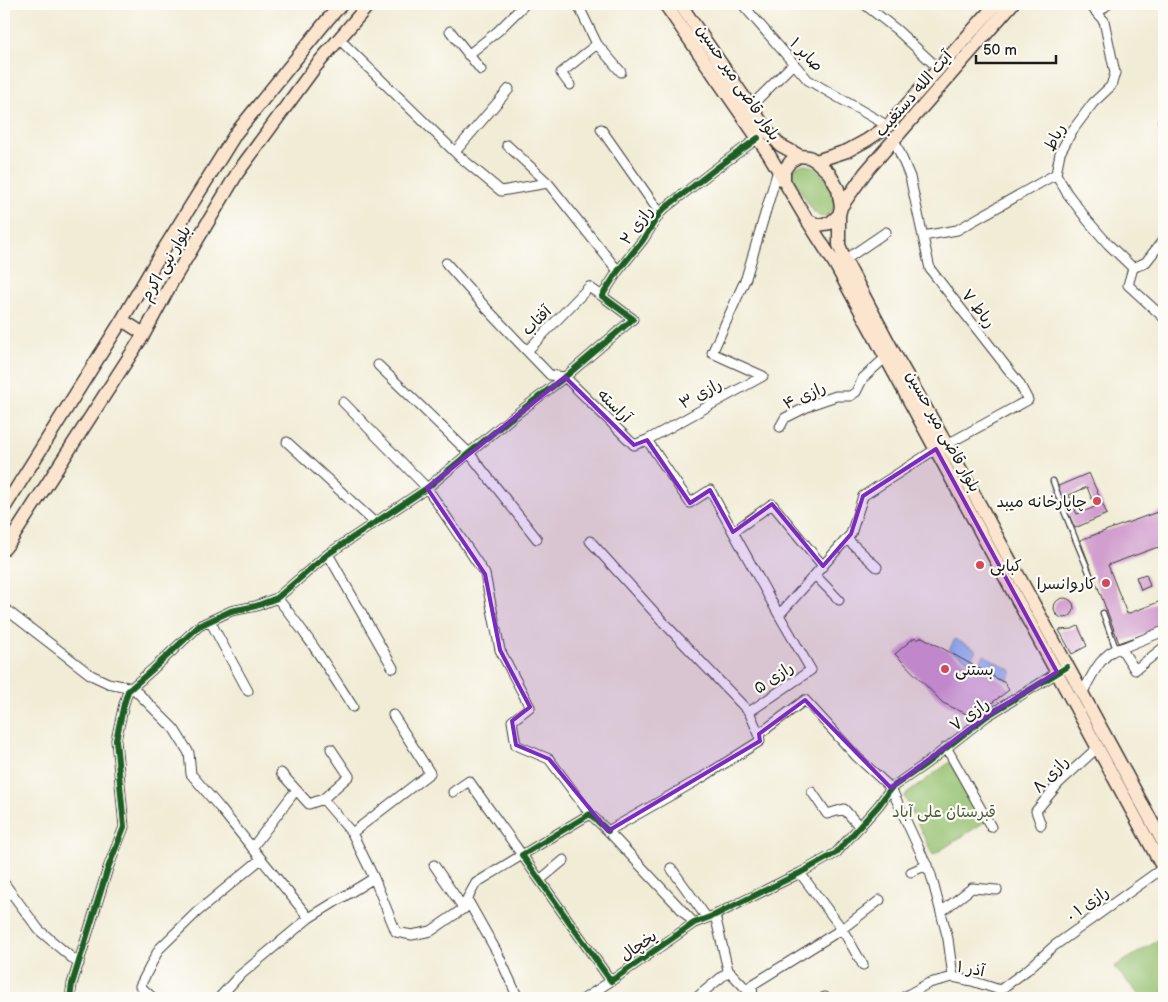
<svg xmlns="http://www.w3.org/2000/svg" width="1168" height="1002" viewBox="0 0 1168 1002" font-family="'Balsamiq Sans','Playpen Sans Arabic',sans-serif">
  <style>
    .green { fill: #95c16f; stroke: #586e46 }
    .water { fill: #82b9f2; stroke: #4f6a87 }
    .building { fill: #d19ece; fill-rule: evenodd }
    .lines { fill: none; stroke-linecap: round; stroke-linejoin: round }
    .service-casing { stroke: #3c3b38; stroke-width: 7 }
    .minor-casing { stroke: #3c3b38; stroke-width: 11 }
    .secondary-casing { stroke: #3c3b38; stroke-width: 15 }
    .service { stroke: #fff; stroke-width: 4.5 }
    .minor { stroke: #fff; stroke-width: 9 }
    .secondary { stroke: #fce5cf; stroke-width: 12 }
    .cycleway-casing { stroke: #fdfcf7; stroke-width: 9 }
    .cycleway { stroke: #1b5e20; stroke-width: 6 }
    .marked { fill: #7b2cbf; fill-opacity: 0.2; stroke: #7b2cbf; stroke-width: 4; stroke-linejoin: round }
    .poi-dot { fill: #d1495b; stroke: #fdfcf7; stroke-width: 2 }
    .labels { text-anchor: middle; stroke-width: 4.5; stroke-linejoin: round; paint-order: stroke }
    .street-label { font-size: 16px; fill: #1c1c1c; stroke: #fdfcf7 }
    .poi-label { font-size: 16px; fill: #1c1c1c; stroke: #fdfcf7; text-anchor: end }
    .park-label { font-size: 16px; fill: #4c5e3d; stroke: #fdfcf7 }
  </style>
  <rect width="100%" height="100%" fill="#fdfcf7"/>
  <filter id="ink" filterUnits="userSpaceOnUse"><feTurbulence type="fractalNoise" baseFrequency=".02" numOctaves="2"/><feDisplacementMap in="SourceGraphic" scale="10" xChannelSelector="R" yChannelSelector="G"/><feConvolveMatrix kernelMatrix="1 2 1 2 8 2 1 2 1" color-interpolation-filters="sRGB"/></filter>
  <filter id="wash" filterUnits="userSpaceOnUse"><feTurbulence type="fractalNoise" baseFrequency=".0096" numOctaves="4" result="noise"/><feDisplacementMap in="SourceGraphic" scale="20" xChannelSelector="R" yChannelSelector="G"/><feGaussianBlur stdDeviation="1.12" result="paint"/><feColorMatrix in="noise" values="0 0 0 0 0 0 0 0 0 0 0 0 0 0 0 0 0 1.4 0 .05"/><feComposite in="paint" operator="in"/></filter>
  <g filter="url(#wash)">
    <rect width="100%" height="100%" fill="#f1ecd6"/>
    <!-- green -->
    <path class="green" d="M803 164 815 167 835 188V207L828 216 821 217 814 212 792 178 793 169Z
      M950 762 986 821 933 855 904 796Z
      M1164 937V998H1142L1114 967Z"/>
    <!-- water -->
    <path class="water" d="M955 639 976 650 970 661 949 650Z
      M984 655 1012 671 1007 681 978 665Z"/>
    <g id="blocks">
      <!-- building -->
      <path class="building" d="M1089 473 1107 514 1075 528 1056 487ZM1087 487 1095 507 1077 514 1069 495Z
        M1160 511 1164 521V564L1158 547 1108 565 1127 614 1164 600V627L1119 643 1080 540Z
        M1146 574 1150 586 1141 590 1136 577Z
        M1054 608a10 10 0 1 1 20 0a10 10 0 1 1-20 0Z
        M1078 626 1087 646 1072 654 1059 630 1072 629Z
        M915 637 917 640 922 637 1005 683 1009 690 973 717 943 703 895 654Z"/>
    </g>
  </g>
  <g filter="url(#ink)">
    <use href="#blocks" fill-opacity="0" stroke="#3c3b38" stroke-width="1"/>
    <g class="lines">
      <!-- service casing -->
      <g class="service-casing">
        <path id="service" d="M1053 481C1064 513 1078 545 1091 577
          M1103 613 1116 649"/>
      </g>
      <!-- minor casing -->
      <g class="minor-casing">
        <path id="minor" d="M576 4 579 7 597 44
          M742 4 808 80 888 126
          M864 4 897 30 939 69
          M1089 4 1104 21 1115 73 1111 86 1093 103 1072 131 1060 153 1056 174 1067 193 1088 221 1108 244 1133 268 1128 285 1164 318
          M1098 13 1108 4
          M450 31 481 70
          M339 39 460 157 501 191 548 183
          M468 55 498 31 525 4
          M570 85 561 73 597 44 621 72
          M750 107 793 64
          M1163 121 1164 123
          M601 129 660 213
          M894 139 910 177 930 269 1019 383 1028 400 946 445
          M507 145 548 183 618 271
          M455 152 509 89
          M778 170 746 278 712 353 763 376 647 440 690 503 710 490 779 615
          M923 236 957 230 1056 174
          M845 260 886 232
          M446 263 487 309 527 351
          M1133 268 1146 262 1164 239
          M602 296 589 287 527 351 550 375 565 377 634 445 647 440
          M378 365 469 453 537 539
          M343 402 427 488 485 574 500 650 530 707 512 721 516 745 549 759 590 814
          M780 427 785 418 813 404 836 396H850L856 392 863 378 886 357
          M287 442 374 522
          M936 449 863 496 851 534 779 615 811 670 749 712 759 734 805 700 857 757 891 788 931 875 948 939 953 977
          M733 532 772 504 823 566
          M847 539 877 567
          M590 541 665 624 749 712
          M328 554 393 668
          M815 575 839 600
          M277 598C306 632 329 670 353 707
          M4 608 91 675 108 683 132 688 136 691 174 729 189 753 191 774 220 808 309 918
          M210 621 248 691
          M1121 648 1127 646 1164 631
          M1082 694C1090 679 1102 651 1121 648L1135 670 1164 647
          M946 747 991 827
          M281 773 309 804 323 799 352 833 374 878 396 932 412 935 431 931 470 904
          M453 792 469 781 522 855 476 883 467 899 498 954 518 998
          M812 792 827 814 844 809 860 827
          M323 799 349 776 331 749
          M1041 825 1036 811 1059 783 1098 747
          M608 831 590 814 522 855 611 981 694 923 715 915 800 873 836 853 879 805 891 788 927 763 987 716 1060 671
          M352 833 430 773 393 715
          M252 848 296 790
          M434 865 464 909
          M671 868 707 918
          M911 872 927 865
          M800 873 842 929 863 965
          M540 880 564 860
          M4 883 39 930 79 964
          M941 912 972 888 997 890
          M715 915 728 970 752 995
          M694 923 608 831 703 777 760 741 759 734
          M70 998 72 984 108 868 124 827 116 740 124 704 128 691 153 669 199 626 231 611 256 606 277 598 328 554 427 488 510 419 565 377 633 319 602 296 618 271 643 240 660 213 665 208 714 170 758 138
          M153 998 140 986 159 949 197 912 261 859
          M219 998 238 977 309 918 374 878
          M585 998 611 981
          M696 998 729 971
          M753 998 752 985 842 929 880 900
          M823 998 825 997V998
          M902 998 929 983 953 977 972 981 1000 990 1027 970 1054 946 1163 868"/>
      </g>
      <!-- secondary casing -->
      <g class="secondary-casing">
        <path id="secondary" d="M665 4 768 153 784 180
          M680 4 768 132 780 145 800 156
          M816 161 847 151 867 140 888 126 996 4
          M841 207 838 189 829 173 816 161 809 157 800 156 791 161 784 170V181L807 220 818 225 830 223 839 215 841 207 865 173 1012 4
          M839 215V245L845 260 893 351 956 461 1164 844
          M807 220 835 264 1164 870
          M122 320 144 334
          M4 508 122 320 154 265 236 133 328 19 342 4
          M4 549 11 540 144 334 172 282 238 172 315 67 369 4"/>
      </g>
      <!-- service -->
      <use href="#service" class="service"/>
      <!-- minor -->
      <use href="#minor" class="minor"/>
      <!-- secondary -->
      <use href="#secondary" class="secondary"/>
      <!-- cycleway casing -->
      <g class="cycleway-casing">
        <path id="cycleway" d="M608 831 590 814 522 855 611 981 694 923 715 915 800 873 836 853 879 805 891 788 927 763 987 716 1067 667
          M70 998 72 984 108 868 124 827 116 740 124 704 128 691 153 669 199 626 231 611 256 606 277 598 328 554 427 488 510 419 565 377 633 319 602 296 618 271 643 240 660 213 665 208 714 170 758 138"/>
      </g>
      <!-- cycleway -->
      <use href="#cycleway" class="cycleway"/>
    </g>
  </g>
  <!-- marked area -->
  <path class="marked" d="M565 377 634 445 647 440 690 503 710 490 733 532 772 504 823 566 851 534 863 496 936 449 1057 672 987 716 891 788 805 700 759 734 760 741 608 831 549 759 516 745 512 721 530 707 500 650 485 574 427 488Z"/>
  <!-- markers -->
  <g class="poi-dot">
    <circle cx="1097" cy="501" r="5"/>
    <circle cx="980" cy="565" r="5"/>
    <circle cx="1106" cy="583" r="5"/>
    <circle cx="945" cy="669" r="5"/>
  </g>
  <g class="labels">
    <!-- street labels -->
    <g class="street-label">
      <text transform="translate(807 54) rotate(46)" y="6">صابر ۱</text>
      <text transform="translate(739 82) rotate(56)" y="6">بلوار قاضی میر حسین</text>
      <text transform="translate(913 93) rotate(-49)" y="6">آیت الله دستغیب</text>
      <text transform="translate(1054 137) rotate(-64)" y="6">رباط</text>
      <text transform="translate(636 225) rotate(-54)" y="6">رازی ۲</text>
      <text transform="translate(165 263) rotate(-60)" y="6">بلوار نبی اکرم</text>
      <text transform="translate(979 308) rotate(52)" y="6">رباط ۷</text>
      <text transform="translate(536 320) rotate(-45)" y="6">آفتاب</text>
      <text transform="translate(700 393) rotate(-29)" y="6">رازی ۳</text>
      <text transform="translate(804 395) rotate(-25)" y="6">رازی ۴</text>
      <text transform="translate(615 405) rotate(45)" y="6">آراسته</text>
      <text transform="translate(944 431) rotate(61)" y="6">بلوار قاضی میر حسین</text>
      <text transform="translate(773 677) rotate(-34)" y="6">رازی ۵</text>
      <text transform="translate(969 714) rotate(-36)" y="6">رازی ۷</text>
      <text transform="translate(1050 774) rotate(-46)" y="6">رازی ۸</text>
      <text transform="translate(1087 903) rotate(-35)" y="6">رازی ۱ ۰</text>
      <text transform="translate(638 945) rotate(-35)" y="6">یخچال</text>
      <text transform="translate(971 968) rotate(10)" y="6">آذر ۱</text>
    </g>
    <!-- poi labels -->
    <g class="poi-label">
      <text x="1087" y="507">چاپارخانه میبد</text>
      <text x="990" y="571" text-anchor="start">کبابی</text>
      <text x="1096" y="589">کاروانسرا</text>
      <text x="955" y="675" text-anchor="start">بستنی</text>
    </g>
    <!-- park labels -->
    <g class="park-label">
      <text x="944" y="817">قبرستان علی آباد</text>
    </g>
  </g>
  <!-- margin -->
  <rect width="1168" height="1002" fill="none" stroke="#fdfcf7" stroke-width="20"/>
  <!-- scale -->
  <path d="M976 55v8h80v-8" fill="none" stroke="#1c1c1c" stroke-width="2.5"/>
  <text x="983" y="55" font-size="15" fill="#1c1c1c" stroke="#fdfcf7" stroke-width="4" paint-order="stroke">50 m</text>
</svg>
